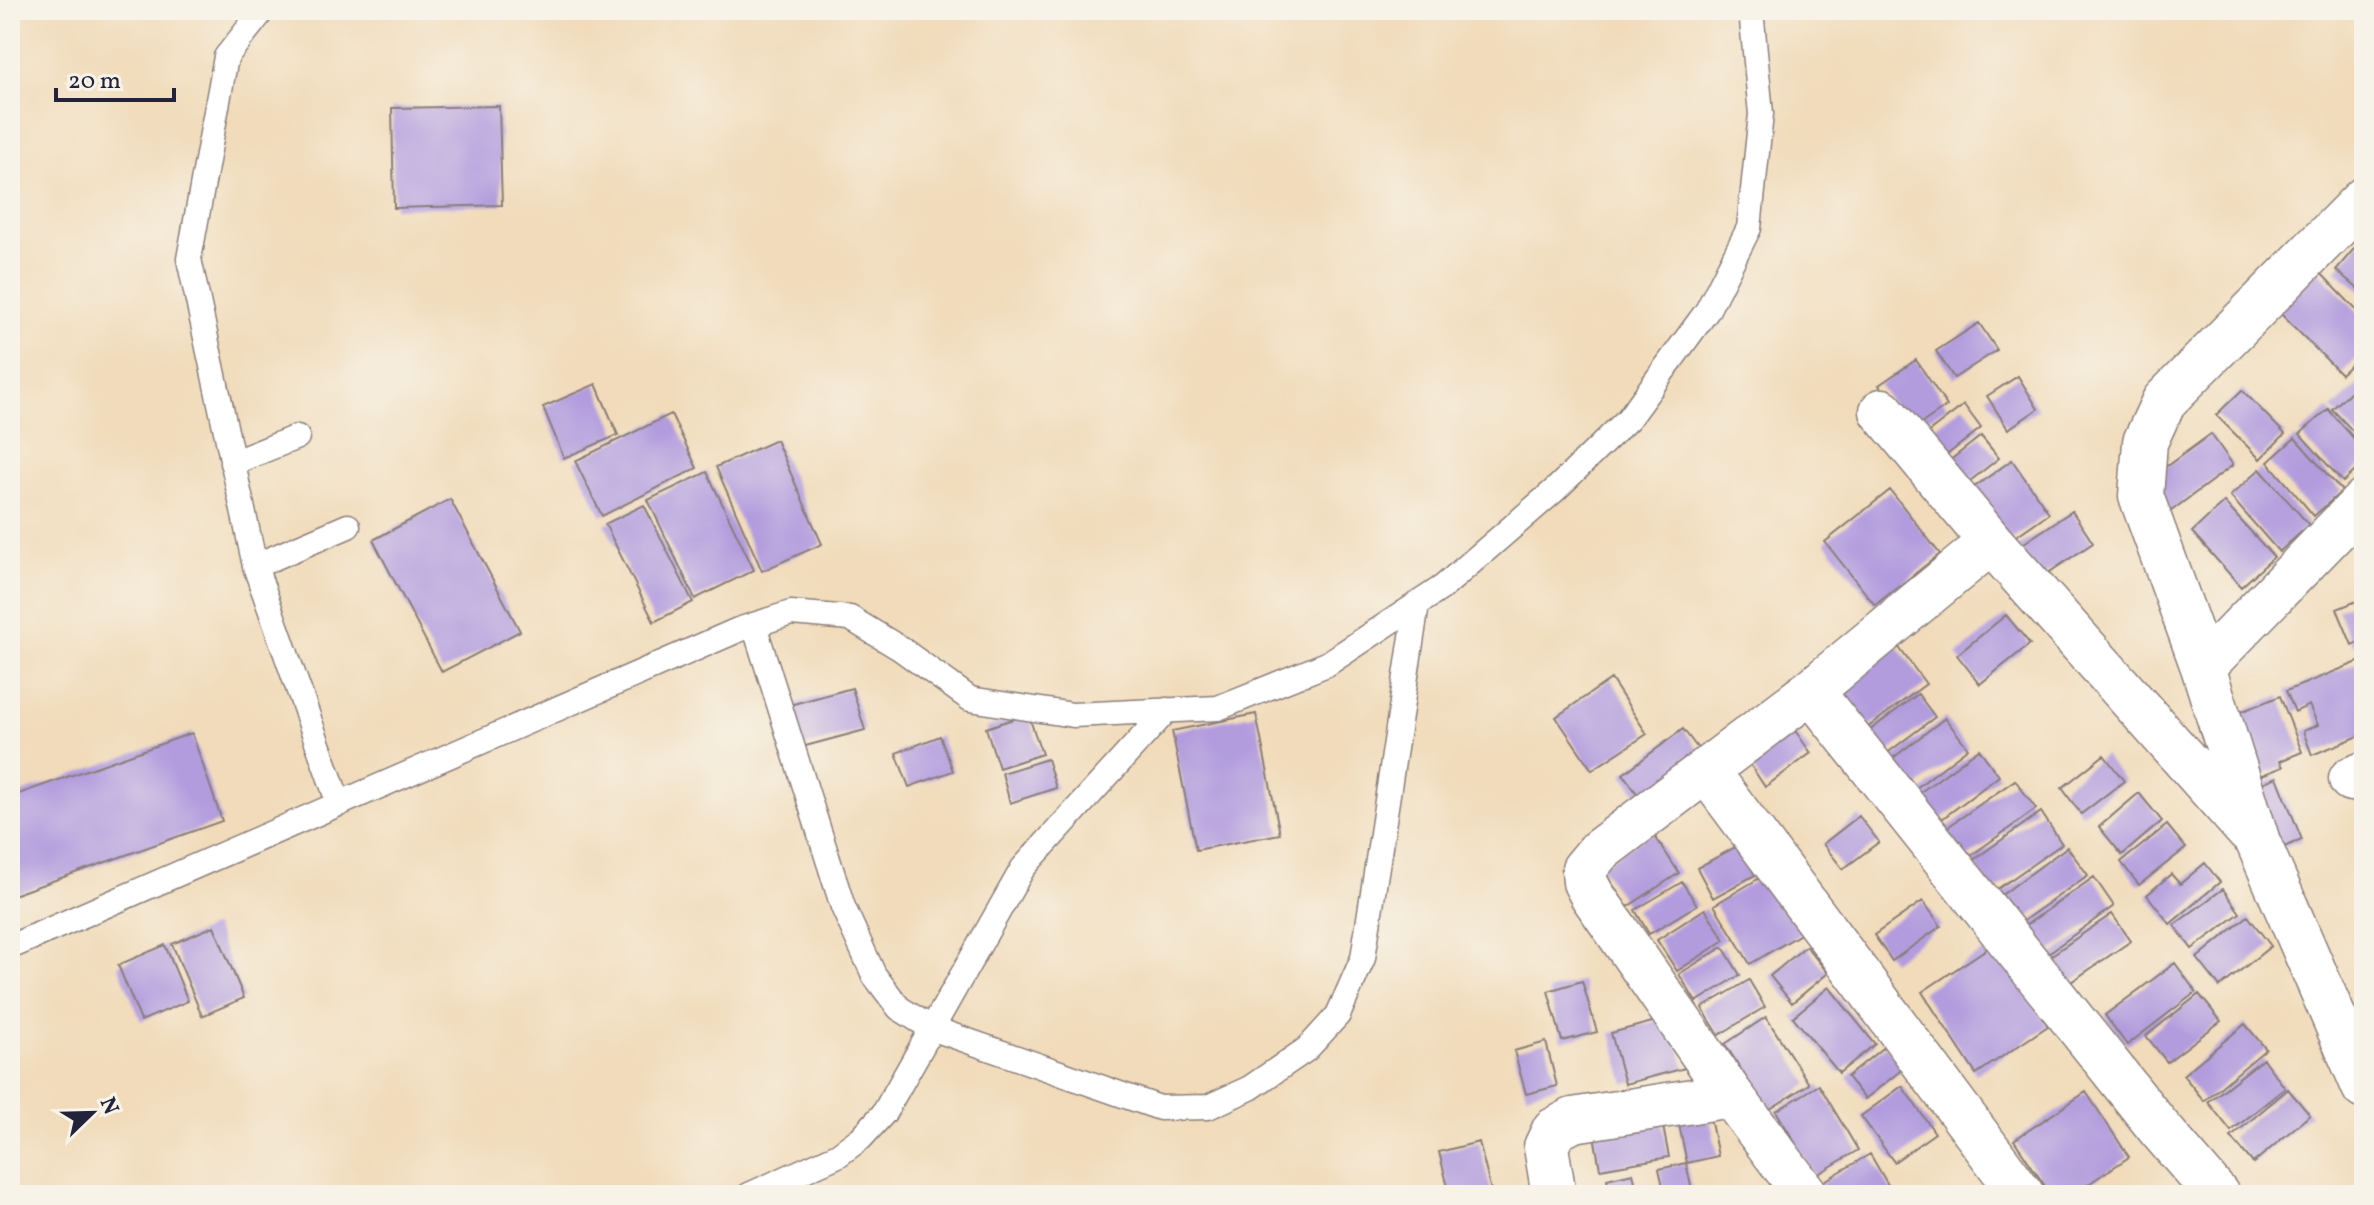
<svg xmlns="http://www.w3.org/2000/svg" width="2374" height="1205" viewBox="0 0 2374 1205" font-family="Vollkorn,serif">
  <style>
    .building { fill: #b29cde }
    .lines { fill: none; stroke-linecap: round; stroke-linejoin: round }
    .lane-casing { stroke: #8a7e7a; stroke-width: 27 }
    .street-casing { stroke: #8a7e7a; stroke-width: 47 }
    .lane { stroke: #fff; stroke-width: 24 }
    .street { stroke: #fff; stroke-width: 44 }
  </style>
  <rect width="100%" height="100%" fill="#f7f3e8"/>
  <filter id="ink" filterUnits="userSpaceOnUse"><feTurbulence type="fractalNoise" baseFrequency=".0125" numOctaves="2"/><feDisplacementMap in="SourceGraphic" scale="16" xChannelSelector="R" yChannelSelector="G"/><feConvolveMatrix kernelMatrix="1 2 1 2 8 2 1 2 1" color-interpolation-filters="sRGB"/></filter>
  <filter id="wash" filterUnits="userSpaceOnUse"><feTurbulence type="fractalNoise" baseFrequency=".006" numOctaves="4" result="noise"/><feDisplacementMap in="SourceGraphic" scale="32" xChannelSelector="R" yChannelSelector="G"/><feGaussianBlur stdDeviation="1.8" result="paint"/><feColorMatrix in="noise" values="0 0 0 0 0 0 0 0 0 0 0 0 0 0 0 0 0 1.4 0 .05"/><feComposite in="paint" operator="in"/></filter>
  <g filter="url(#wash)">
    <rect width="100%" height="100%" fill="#f1dbba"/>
    <g id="blocks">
      <!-- building -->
      <path class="building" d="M499 106 502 205 394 208 392 108Z
        M2364 237V294L2336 270Z
        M2316 268 2364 318V352L2341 374 2275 308Z
        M1979 323 1997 350 1954 378 1936 351Z
        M1916 360 1947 406 1910 431 1879 385Z
        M2018 376 2038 409 2008 429 1987 396Z
        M2361 382 2364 385V443L2332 409Z
        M596 384 618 435 564 458 543 407Z
        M2242 390 2285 434 2260 459 2216 415Z
        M1964 405 1981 428 1943 458 1925 435Z
        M2328 409 2364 450V463L2343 482 2300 434Z
        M671 414 697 468 602 516 575 461Z
        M2211 434 2233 465 2171 511 2149 479Z
        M1981 436 1999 458 1965 485 1948 462Z
        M2295 438 2342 491 2314 516 2268 462Z
        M776 440 822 544 762 571 716 467Z
        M2012 460 2049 513 2009 541 1973 488Z
        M2260 469 2309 525 2279 552 2230 496Z
        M707 472 754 570 695 599 648 500Z
        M1890 490 1940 554 1875 605 1825 542Z
        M450 499 520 631 442 672 373 540Z
        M2224 502 2274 557 2241 587 2192 532Z
        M644 505 693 602 654 622 605 524Z
        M2072 511 2093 543 2039 579 2018 547Z
        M2364 598V640L2352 645 2337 609Z
        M2006 615 2030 644 1980 684 1957 655Z
        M1897 645 1926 684 1860 733 1831 693Z
        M2363 660 2364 677 2358 679 2364 693V734L2312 755 2303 731 2318 725 2309 705 2295 712 2286 691Z
        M1611 679 1647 734 1592 770 1556 717Z
        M852 688 865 730 798 748 786 706Z
        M1918 694 1935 717 1878 760 1861 737Z
        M2280 696 2302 752 2280 761 2283 767 2254 778 2230 716Z
        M1028 714 1042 754 999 768 986 728Z
        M1256 714 1280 834 1196 850 1172 731Z
        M1945 718 1968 748 1907 795 1884 765Z
        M1791 725 1811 753 1765 787 1746 758Z
        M1683 729 1702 754 1641 799 1623 774Z
        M192 733 222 821 10 896V797Z
        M940 736 953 771 909 787 896 753Z
        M1979 749 1999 776 1935 824 1914 797Z
        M2104 755 2124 781 2081 814 2062 788Z
        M1047 759 1056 788 1010 803 1002 773Z
        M2277 777 2302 840 2271 852 2247 789Z
        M2015 780 2036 809 1966 859 1945 829Z
        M2139 793 2162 821 2122 855 2099 827Z
        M2041 812 2062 844 1993 892 1972 861Z
        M1859 816 1879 842 1843 869 1823 844Z
        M2167 825 2186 848 2139 885 2121 862Z
        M1652 832 1679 873 1627 907 1601 866Z
        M1739 845 1755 875 1713 898 1697 868Z
        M2067 847 2088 875 2016 926 1996 899Z
        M2205 863 2220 882 2170 924 2147 895 2171 874 2180 884Z
        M1768 873 1804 932 1750 964 1714 905Z
        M2094 877 2114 906 2040 959 2019 930Z
        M1682 882 1697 905 1649 934 1635 910Z
        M2223 889 2240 913 2192 949 2174 925Z
        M1923 901 1941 926 1892 961 1874 935Z
        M1705 909 1725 940 1677 971 1657 940Z
        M2112 914 2131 941 2062 988 2043 961Z
        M2248 916 2271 946 2220 987 2197 958Z
        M214 926 244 998 202 1016 172 944Z
        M1994 944 2048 1026 1976 1074 1922 992Z
        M165 945 188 1001 141 1021 118 965Z
        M1806 946 1828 973 1792 1003 1770 976Z
        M1723 947 1740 975 1696 1002 1679 974Z
        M2175 963 2196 992 2127 1045 2105 1015Z
        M1749 980 1765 1007 1719 1035 1702 1008Z
        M1582 981 1597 1032 1562 1041 1548 991Z
        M1829 987 1875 1044 1839 1073 1793 1017Z
        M2199 994 2221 1021 2167 1062 2146 1036Z
        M1671 1017 1685 1068 1625 1084 1611 1033Z
        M1766 1017 1809 1084 1767 1111 1725 1044Z
        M2245 1024 2266 1049 2204 1101 2183 1075Z
        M1546 1042 1557 1086 1526 1094 1514 1051Z
        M1886 1045 1904 1068 1865 1099 1847 1077Z
        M2263 1059 2285 1088 2231 1131 2208 1102Z
        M1819 1085 1858 1150 1815 1176 1776 1111Z
        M1902 1086 1935 1133 1894 1162 1861 1116Z
        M2288 1089 2310 1115 2253 1163 2231 1137Z
        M2086 1092 2129 1157 2072 1195H2051L2014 1140Z
        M1707 1104 1718 1156 1687 1163 1676 1110Z
        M1660 1111 1669 1157 1600 1169 1592 1124Z
        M1479 1142 1492 1195H1450L1439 1152Z
        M1870 1154 1894 1195H1828L1821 1183Z
        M1686 1163 1693 1195H1665L1659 1169Z
        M1633 1173 1638 1195H1610L1607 1179Z
        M1986 1183 1997 1195H1971Z"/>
    </g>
  </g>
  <g filter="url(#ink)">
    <use href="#blocks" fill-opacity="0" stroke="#8a7e7a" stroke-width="2"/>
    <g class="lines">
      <!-- lane casing -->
      <g class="lane-casing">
        <path id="lane" d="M263 10 226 57 189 259 255 566 339 804
          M232 463 297 437
          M255 566 348 526
          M754 625 843 907 874 975 899 1008 931 1028 1160 1108 1208 1107 1250 1088 1307 1049 1338 1015 1363 958 1417 604
          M10 947 738 630 791 613 850 618 901 649 970 699 1073 715 1218 708 1327 664 1443 587 1556 489 1628 419 1707 311 1749 228 1761 114 1751 10
          M749 1195 838 1155 861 1138 884 1113 1023 868 1167 710"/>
      </g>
      <!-- street casing -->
      <g class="street-casing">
        <path id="street" d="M2364 199 2164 401 2145 442 2141 496 2203 667 2258 842 2364 1087
          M1882 411 1991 542 2249 832
          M2203 667 2364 501
          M1811 691 2159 1128 2217 1195
          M1706 770 2022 1195
          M2351 779 2364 774
          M1554 1195 1546 1147 1554 1130 1573 1120 1731 1095
          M1806 1195 1731 1095 1592 895 1585 882 1584 869 1599 851 1811 691 1991 542"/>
      </g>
      <!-- lane -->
      <use href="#lane" class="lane"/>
      <!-- street -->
      <use href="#street" class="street"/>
    </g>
  </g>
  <!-- margin -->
  <rect width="2374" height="1205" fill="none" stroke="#f7f3e8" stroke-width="40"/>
  <!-- north arrow -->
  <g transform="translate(92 1113) rotate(67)" stroke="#f7f3e8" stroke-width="6" paint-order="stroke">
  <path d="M0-6L14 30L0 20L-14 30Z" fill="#22223b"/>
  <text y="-12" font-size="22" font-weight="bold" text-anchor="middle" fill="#22223b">N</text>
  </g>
  <!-- scale -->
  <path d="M56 88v12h118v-12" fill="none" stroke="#22223b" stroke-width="4"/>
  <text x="68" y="88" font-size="24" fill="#22223b" stroke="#f7f3e8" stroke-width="6" paint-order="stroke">20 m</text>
</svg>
